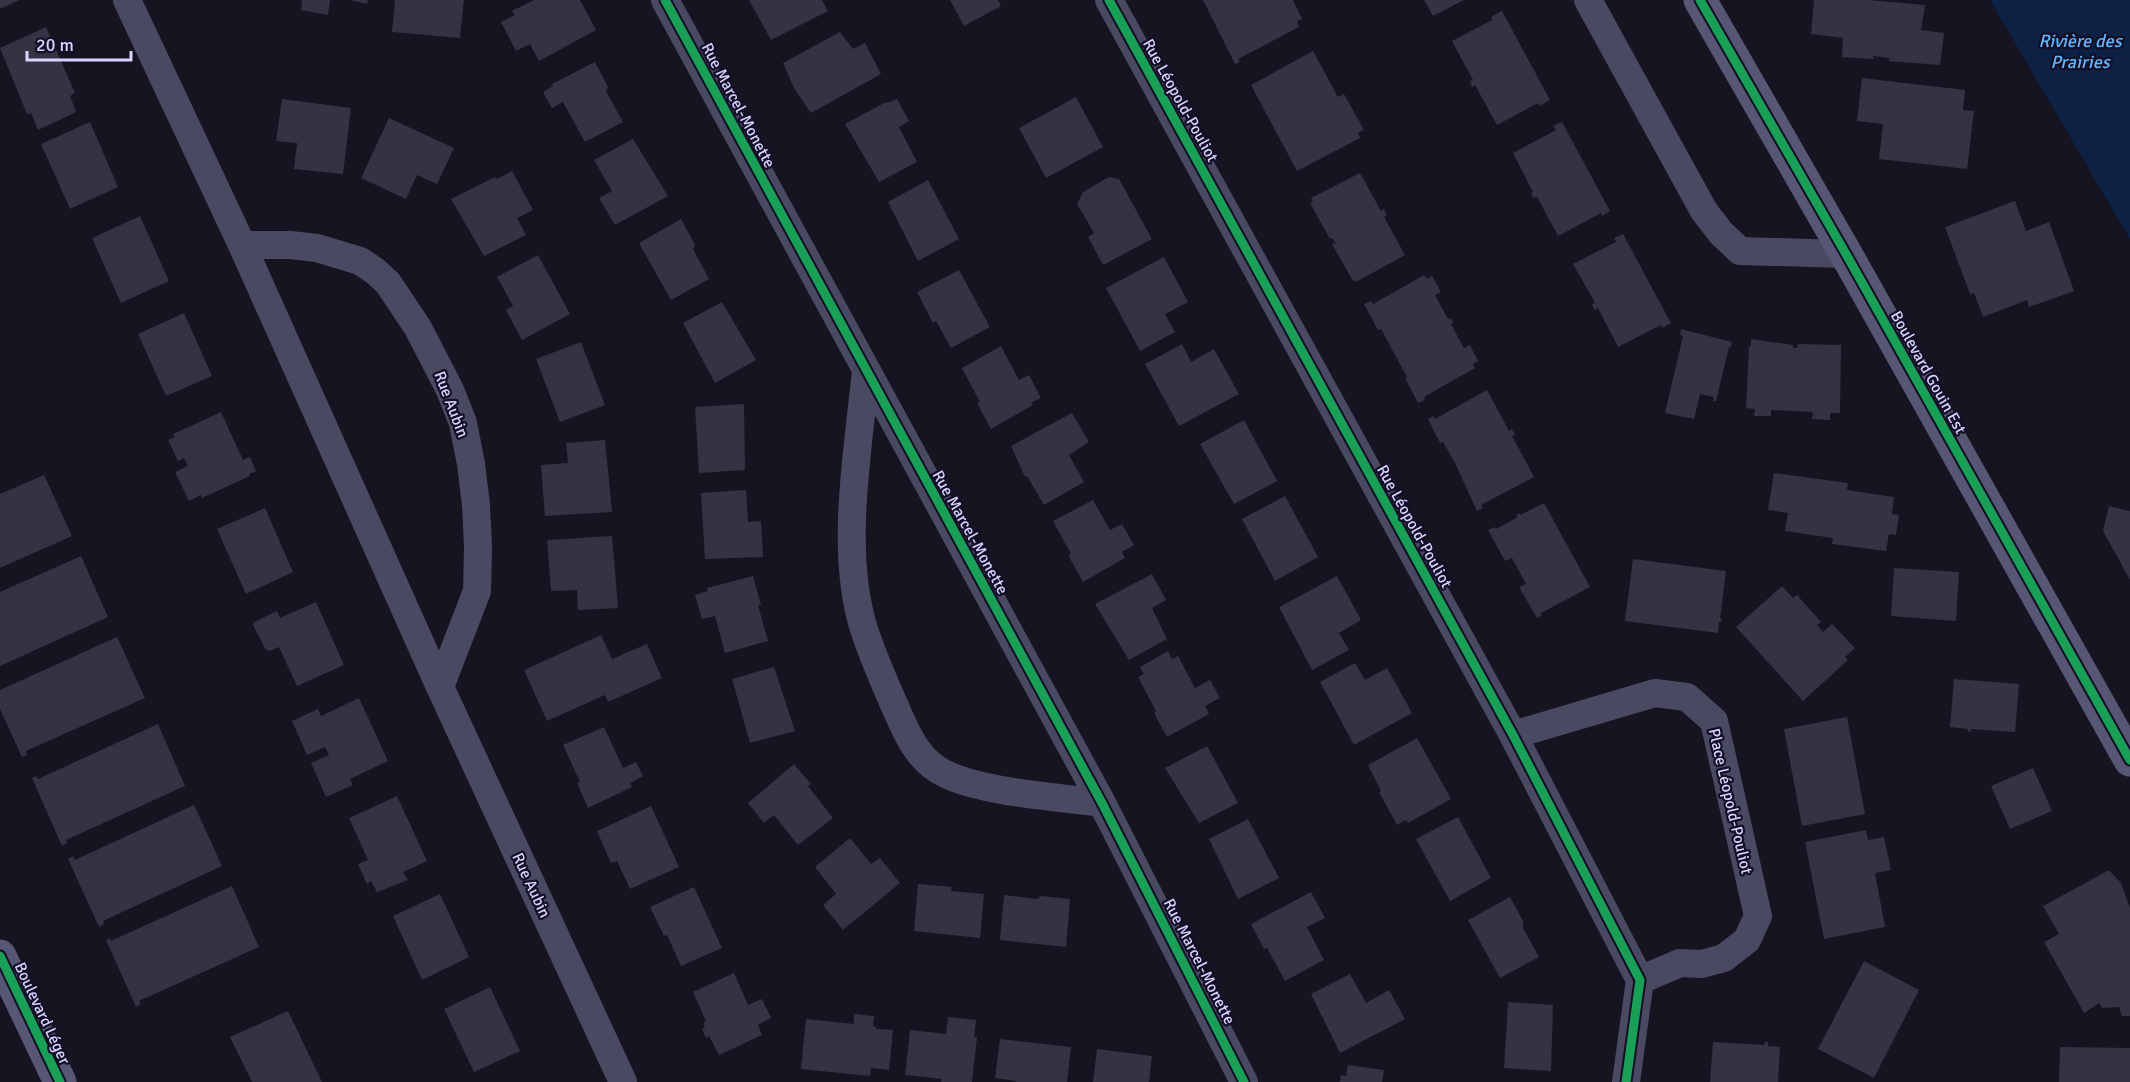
<svg xmlns="http://www.w3.org/2000/svg" width="2130" height="1082" viewBox="0 0 2130 1082" font-family="Signika,sans-serif">
  <style>
    .water { fill: #0d2144 }
    .building { fill: #343243 }
    .lines { fill: none; stroke-linecap: round; stroke-linejoin: round }
    .street { stroke: #4a4962; stroke-width: 28 }
    .secondary { stroke: #575674; stroke-width: 33 }
    .cycleway-casing { stroke: #130f26; stroke-width: 13 }
    .cycleway { stroke: #1a9f57; stroke-width: 9 }
    .labels { text-anchor: middle; stroke-width: 4.5; stroke-linejoin: round; paint-order: stroke }
    .street-label { font-size: 16px; fill: #d9d4ff; stroke: #130f26 }
    .water-label { font-size: 18px; font-style: italic; fill: #62b6ff; stroke: #130f26 }
  </style>
  <rect width="100%" height="100%" fill="#161421"/>
  <!-- water -->
  <path class="water" d="M1990 0H2130V239Z"/>
  <!-- building -->
  <path class="building" d="M0 0H19L0 9Z
    M302 0H330L328 15 301 10Z
    M350 0H368L367 4Z
    M395 0H464L460 38 392 32Z
    M534 0H580L596 30 539 61 530 44 516 51 501 22 515 15 512 11Z
    M749 0H822L828 11 771 40Z
    M950 0H998L1001 6 964 26Z
    M1203 0H1293L1302 19 1297 21 1299 27 1238 59 1240 62 1235 64Z
    M1424 0H1464L1433 16Z
    M1814 0H1869L1925 5 1921 30 1944 33 1940 65 1888 61 1890 58 1873 56 1874 59 1842 57 1843 38 1811 34Z
    M1502 11 1550 100 1540 106 1538 103 1497 125 1475 85 1472 87 1470 81 1473 80 1452 41 1492 20 1491 17Z
    M46 27 75 93 70 96 76 112 38 130 31 113 27 114 0 48Z
    M840 32 853 49 865 43 881 74 811 113 794 88 783 63Z
    M1313 51 1338 97 1344 94 1364 130 1358 133 1360 138 1297 171 1251 85Z
    M595 62 608 87 606 91 623 122 585 142 563 102 552 108 543 92 553 86 552 84Z
    M1862 78 1965 90 1963 110 1974 111 1967 169 1879 159 1883 124 1857 121Z
    M1076 97 1103 147 1046 178 1019 128Z
    M282 99 351 108 343 174 294 169 297 143 276 141Z
    M897 99 909 121 899 127 917 162 879 182 845 124 886 102 887 103Z
    M389 118 454 148 437 184 417 175 406 199 361 178Z
    M90 122 118 187 70 209 41 144Z
    M1562 122 1610 211 1602 216 1601 213 1558 236 1537 197 1533 198 1531 193 1533 192 1513 153 1556 130 1553 126Z
    M633 139 668 196 615 225 599 198 612 191 594 160Z
    M512 171 533 210 517 218 526 235 484 256 451 199 495 177 497 179Z
    M1360 173 1381 211 1384 209 1387 215 1384 217 1405 255 1356 282 1355 280 1353 281 1332 244 1336 243 1332 238 1330 239 1310 203 1313 202 1311 198Z
    M1109 177 1119 179 1152 239 1103 265 1088 237 1094 233 1077 204 1083 192Z
    M928 180 959 239 918 261 888 202Z
    M2015 201 2026 231 2049 222 2074 291 2029 307 2027 300 1983 317 1974 293 1970 294 1945 227Z
    M140 216 169 281 121 303 92 238Z
    M681 219 695 245 693 249 709 279 671 300 639 243Z
    M1623 234 1671 323 1662 328 1661 325 1618 347 1598 308 1595 310 1593 307 1592 304 1595 303 1573 264 1616 242 1614 238Z
    M538 255 570 314 522 340 506 310 513 306 497 277Z
    M1164 257 1188 302 1165 314 1175 332 1140 351 1106 288Z
    M959 270 990 327 951 348 936 321 933 323 917 292Z
    M1424 275 1427 279 1432 276 1441 292 1435 295 1448 319 1451 318 1453 323 1451 324 1464 348 1470 345 1478 361 1473 364 1475 368 1424 397 1425 400 1418 403 1405 378 1407 377 1381 329 1378 330 1364 304 1371 301 1373 304Z
    M722 302 756 360 715 383 683 323Z
    M184 313 212 376 166 396 138 334Z
    M1681 329 1732 342 1731 347H1729L1716 401H1713L1714 397 1700 394 1694 419 1665 413 1683 336 1680 335Z
    M1751 339 1793 345V348H1797L1798 344 1841 345 1840 413H1830V420L1812 419 1813 412 1771 410V416H1754L1755 409 1746 408 1749 346H1751Z
    M581 342 605 405 560 422 536 359Z
    M1182 344 1191 362 1214 349 1239 394 1179 426 1145 364Z
    M1001 346 1019 380 1029 375 1041 398 1032 402 1033 405 991 429 977 403 980 402 962 368Z
    M1487 390 1509 431 1512 429 1515 435 1512 436 1534 477 1481 505 1483 508 1477 511 1455 463 1443 442 1440 443 1428 419 1433 416 1435 419Z
    M744 404 745 470 699 473 695 407Z
    M221 412 243 460 250 457 256 471 249 474 250 476 202 498 201 495 189 501 175 472 188 466 184 458 178 461 168 440 175 437 173 434Z
    M1072 413 1089 442 1069 455 1084 482 1044 505 1027 476 1025 477 1011 446Z
    M1244 420 1277 481 1234 504 1200 444Z
    M605 440 612 512 545 516 541 465 568 463 566 443Z
    M1774 473 1848 483 1847 490 1894 497 1892 514 1899 515 1896 535 1889 534 1886 551 1832 544 1833 538 1785 531 1788 513 1768 510Z
    M44 475 72 536 0 568V494Z
    M746 490 748 522 761 521 763 557 705 559 701 493Z
    M1285 496 1318 557 1275 581 1242 519Z
    M1093 500 1110 530 1122 524 1134 545 1122 552 1125 558 1083 582 1068 555 1071 554 1053 521Z
    M1544 503 1590 587 1541 613 1542 615 1537 618 1519 587 1526 584 1512 558 1505 561 1488 530 1495 527 1496 529 1518 517 1516 515 1519 513 1520 515Z
    M2109 506 2130 511V580L2103 531Z
    M265 508 293 572 246 594 217 529Z
    M612 536 618 608 578 610 577 590 551 591 547 540Z
    M81 556 108 617 0 666V592Z
    M1633 559 1726 571 1720 619H1722L1721 622H1719L1718 633 1625 621Z
    M1894 568 1959 572 1956 621 1891 616Z
    M1152 574 1166 600 1152 608 1167 639 1129 660 1095 604Z
    M753 576 761 605H758L768 641 725 653 715 616 702 619 695 595 708 591 707 588Z
    M1337 576 1361 620 1339 633 1349 650 1312 670 1279 607Z
    M1782 586 1793 598 1797 595 1821 622 1817 625 1823 632 1832 624 1855 648 1845 657 1848 660 1803 701 1736 627Z
    M316 602 344 665 297 686 279 647 270 651 266 650 253 625 254 622 277 611 280 618Z
    M601 635 612 659 647 644 662 678 608 702 605 695 547 721 524 670Z
    M117 637 145 698 26 751 27 755 22 757 0 709V690Z
    M1168 651 1172 659 1178 656 1195 688 1210 680 1220 698 1205 706 1209 714 1167 737 1154 713 1156 711 1138 677 1144 674 1140 667Z
    M1355 663 1365 680 1387 668 1412 713 1354 745 1320 682Z
    M774 667 795 731 750 743 732 679Z
    M1954 679 2019 684 2015 732 1971 729V732L1968 731V729L1950 727Z
    M359 698 388 761 350 779 353 785 326 797 311 763 329 755 325 747 307 755 292 721 318 709 321 716Z
    M1847 717 1865 814 1802 826 1784 729Z
    M158 724 185 786 66 840 67 843 62 846 32 778 37 776 38 779Z
    M604 727 623 768 636 762 643 776 630 783 632 787 588 808 577 783 580 782 563 745Z
    M1417 738 1451 799 1408 823 1406 820 1397 825 1379 792 1381 791 1368 765Z
    M1207 746 1238 803 1199 823 1165 768Z
    M794 764 811 784 808 786 833 818 798 845 774 815 764 823 748 803Z
    M2033 768 2052 811 2010 829 1991 786Z
    M397 796 427 861 403 872 408 880 377 892 371 881 367 884 358 864 368 860 349 818Z
    M194 805 222 866 103 921 104 924 99 927 68 859 73 856 75 860Z
    M651 806 679 867 630 889 617 861 611 863 597 831Z
    M1458 817 1491 878 1450 901 1416 839Z
    M1248 819 1279 878 1238 899 1209 839Z
    M1866 830 1868 840 1884 837 1891 870 1875 873 1885 927 1824 939 1805 842Z
    M850 838 871 864 880 858 900 883 843 930 823 905 836 894 815 867Z
    M2109 870 2121 883 2130 908V1016H2122L2119 1007 2102 1008 2099 1003 2084 1013 2044 942 2059 934 2043 906Z
    M918 884 952 887 951 891 984 894 980 938 914 931Z
    M232 886 259 947 139 1001 141 1004 136 1007 106 940 110 938 111 941Z
    M694 887 722 948 681 966 667 935 664 936 650 907Z
    M1311 892 1325 918 1307 927 1324 960 1285 981 1267 948 1264 949 1251 924Z
    M440 894 469 957 422 980 393 916Z
    M1004 895 1037 899 1041 896 1070 899 1066 947 1000 940Z
    M1510 897 1523 921V928L1539 957 1500 978 1468 920Z
    M1864 961 1919 990 1874 1078 1818 1049Z
    M734 973 748 1005 762 999 771 1018 758 1025 762 1035 719 1055 709 1036 706 1038 702 1029 705 1027 703 1023 706 1021 693 992Z
    M1350 974 1366 1003 1389 990 1405 1019 1340 1053 1311 994Z
    M490 987 520 1051 474 1072 444 1009Z
    M1508 1002 1553 1005 1551 1071 1504 1068Z
    M288 1011 322 1082H252L230 1037Z
    M854 1014 874 1016 873 1026 876 1027V1029L893 1030 889 1070 871 1068 870 1076 801 1069 806 1019 854 1024Z
    M948 1017 976 1020 974 1037H977L972 1082H941L942 1079 905 1075 910 1030 946 1034Z
    M1000 1039 1071 1047 1067 1082H1016V1081L995 1078Z
    M1713 1042 1764 1045 1765 1042H1768V1046L1780 1047 1778 1082H1710Z
    M2060 1047 2130 1048V1082H2059Z
    M1097 1049 1152 1056 1149 1082H1093Z
    M1348 1065 1384 1070 1382 1082H1340L1341 1075 1346 1076Z"/>
  <g class="lines">
    <!-- street -->
    <path class="street" d="M127 0 242 245 440 687 623 1082
      M665 0 1102 803 1244 1082
      M1109 0 1513 735 1640 980 1626 1082
      M1588 0 1704 211 1721 233 1740 251 1846 254
      M242 245H290L317 248 360 261 375 271 388 283 418 328 450 390 463 423 471 464 476 505 478 547 477 591 440 687
      M866 371C858 450 840 549 863 626 871 652 882 677 893 702 903 724 913 752 934 767 966 792 1060 797 1102 803
      M1513 735 1655 693 1687 697 1714 721 1758 916 1747 940 1724 958 1702 964 1680 963 1640 980"/>
    <!-- secondary -->
    <path class="secondary" d="M1700 0 1846 254 2130 760
      M0 956 60 1082"/>
    <!-- cycleway casing -->
    <g class="cycleway-casing">
      <path id="cycleway" d="M665 0 1102 803 1244 1082
        M1109 0 1513 735 1640 980 1626 1082
        M1700 0 1846 254 2130 760
        M0 956 60 1082"/>
    </g>
    <!-- cycleway -->
    <use href="#cycleway" class="cycleway"/>
  </g>
  <g class="labels">
    <!-- street labels -->
    <g class="street-label">
      <text transform="translate(1181 100) rotate(61)" y="6">Rue Léopold-Pouliot</text>
      <text transform="translate(739 105) rotate(62)" y="6">Rue Marcel-Monette</text>
      <text transform="translate(1929 372) rotate(61)" y="6">Boulevard Gouin Est</text>
      <text transform="translate(452 404) rotate(69)" y="6">Rue Aubin</text>
      <text transform="translate(1415 526) rotate(61)" y="6">Rue Léopold-Pouliot</text>
      <text transform="translate(971 532) rotate(61)" y="6">Rue Marcel-Monette</text>
      <text transform="translate(1731 801) rotate(77)" y="6">Place Léopold-Pouliot</text>
      <text transform="translate(532 885) rotate(65)" y="6">Rue Aubin</text>
      <text transform="translate(1200 961) rotate(63)" y="6">Rue Marcel-Monette</text>
      <text transform="translate(43 1013) rotate(65)" y="6">Boulevard Léger</text>
    </g>
    <!-- water labels -->
    <g class="water-label">
      <text x="2080" y="47">Rivière des<tspan x="2080" dy="21">Prairies</tspan></text>
    </g>
  </g>
  <!-- scale -->
  <path d="M27 51v9h104v-9" fill="none" stroke="#d9d4ff" stroke-width="3"/>
  <text x="36" y="51" font-size="18" fill="#d9d4ff" stroke="#130f26" stroke-width="4.5" paint-order="stroke">20 m</text>
</svg>
